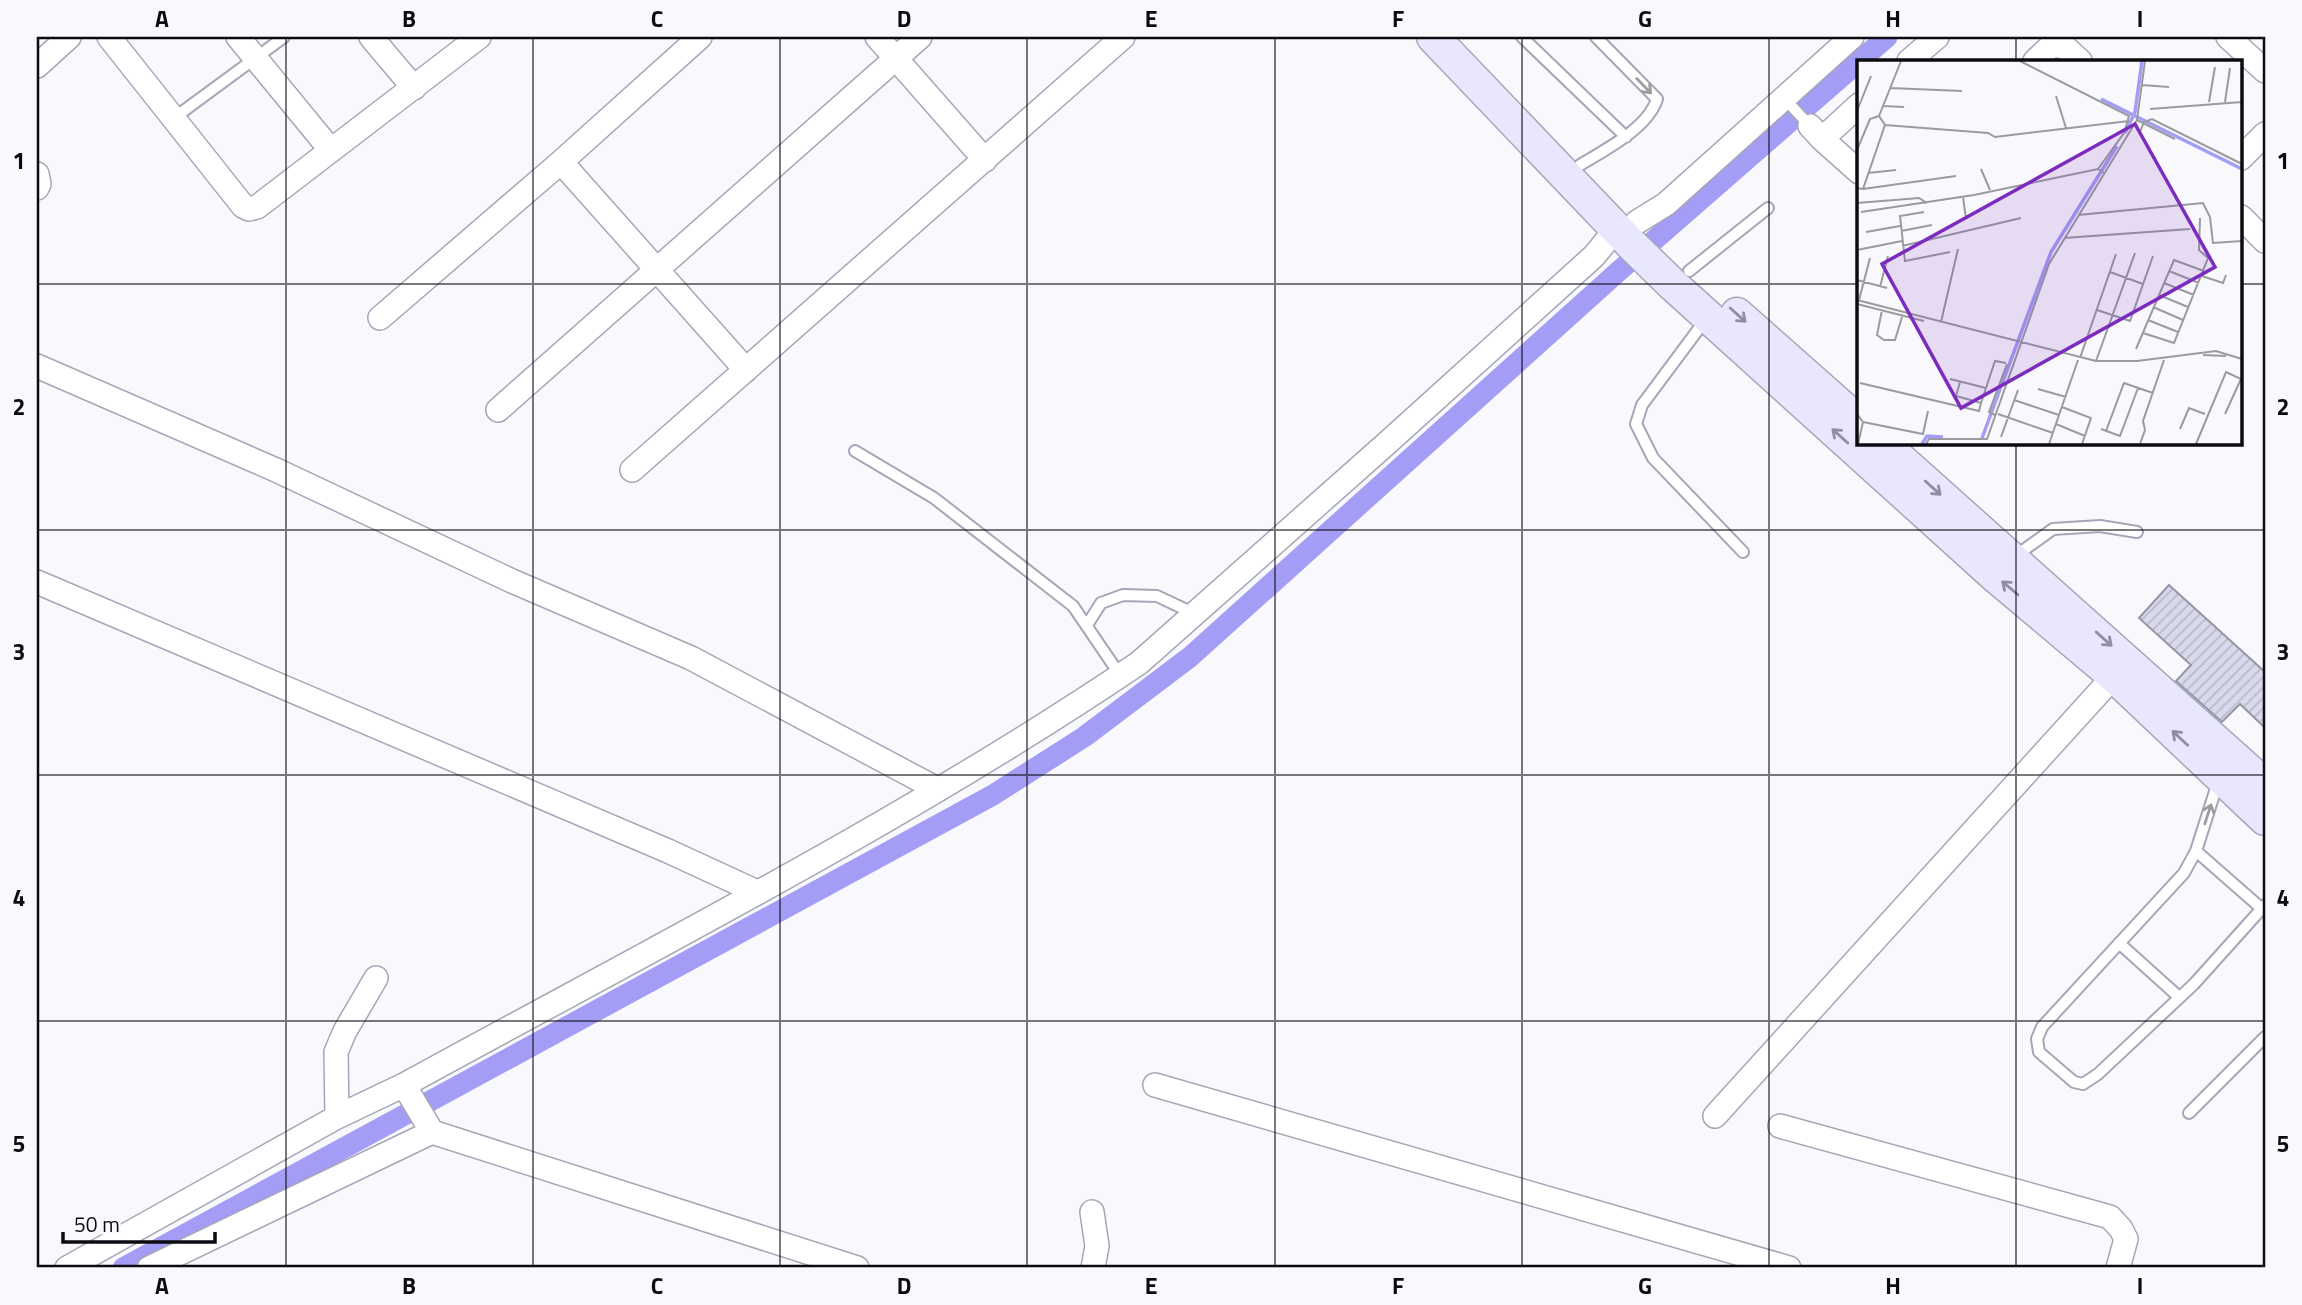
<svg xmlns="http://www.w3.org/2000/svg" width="2302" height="1305" viewBox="0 0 2302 1305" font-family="'Titillium Web',sans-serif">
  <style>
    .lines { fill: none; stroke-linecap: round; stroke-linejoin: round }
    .canal { stroke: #a39df5; stroke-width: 21 }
    .building { fill: url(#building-hatch); stroke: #9595a7; stroke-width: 2 }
    .lane-casing { stroke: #a6a6b8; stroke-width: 14 }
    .street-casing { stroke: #a6a6b8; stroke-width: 26 }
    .secondary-casing { stroke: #a6a6b8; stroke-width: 35 }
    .lane { stroke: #fff; stroke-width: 10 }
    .street { stroke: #fff; stroke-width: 23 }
    .secondary { stroke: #e8e7fd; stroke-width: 32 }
    .oneway { stroke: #9d9da0 }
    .oneway2 { stroke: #908f9f }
    .grid { fill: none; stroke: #0b0b11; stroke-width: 2; stroke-opacity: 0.55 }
    .inset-river { fill: none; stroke: #a39df5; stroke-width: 3.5 }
    .inset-road { fill: none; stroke: #9a9a9f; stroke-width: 2 }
    .view { fill: #7b2cbf; fill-opacity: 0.15; stroke: #7b2cbf; stroke-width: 3.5 }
    .inset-edge { fill: none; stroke: #0b0b11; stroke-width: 3.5 }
    .neatline { fill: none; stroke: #0b0b11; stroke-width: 2.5 }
    .grid-label { font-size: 23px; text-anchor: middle; font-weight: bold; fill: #0b0b11 }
  </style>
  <defs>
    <pattern id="building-hatch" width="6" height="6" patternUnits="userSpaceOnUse" patternTransform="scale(1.75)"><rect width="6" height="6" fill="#d9d9ec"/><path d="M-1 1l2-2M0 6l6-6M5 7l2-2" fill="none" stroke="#b9b9c9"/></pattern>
  </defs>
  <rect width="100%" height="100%" fill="#f9f9fd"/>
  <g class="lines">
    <!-- canal -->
    <path class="canal" d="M123 1268 993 795 1084 737 1190 657 1620 270 1887 37"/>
  </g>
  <!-- building -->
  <path class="building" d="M2169 585 2265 672V728L2240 704 2222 722 2176 681 2191 665 2139 618Z"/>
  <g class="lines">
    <!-- lane casing -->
    <g class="lane-casing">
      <path id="lane" d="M1522 37 1626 137
        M1784 98 1810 126
        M174 118 284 37
        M1580 165C1605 150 1648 128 1657 99L1596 37
        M1689 271 1768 208
        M1706 319 1642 405 1636 424 1653 458 1743 552
        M855 451 934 498 1073 606 1120 675
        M2014 557 2053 529 2100 526 2137 532
        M1087 625 1101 603 1123 595 1157 596 1193 613
        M2218 782 2196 851 2184 873 2042 1027 2037 1039 2039 1052 2074 1082 2083 1084 2098 1074 2194 984 2265 905
        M2196 851 2261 908
        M2119 943 2179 997
        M2189 1113 2265 1037"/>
    </g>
    <!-- street casing -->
    <g class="street-casing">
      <path id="street" d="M109 37 243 206 249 209 257 207 479 37
        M238 37 330 149
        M371 37 414 88
        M877 37 985 160
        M2228 37 2265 71
        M1909 61 1937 37
        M2035 61 2053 44 2066 48 2080 61
        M37 66 69 37
        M1810 126 1822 139 1859 105
        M1822 139 1859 172
        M2241 158 2265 134
        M561 162 746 370
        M37 174 39 184 37 188
        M2241 217 2265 241
        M1637 222 1666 204 1852 37
        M380 318 561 162 700 37
        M37 366 276 470 512 581 691 658 937 789
        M498 410 920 37
        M632 470 1123 37
        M37 582 668 851 757 892
        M404 1085 432 1132 857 1268
        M1155 1085 1789 1268
        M1715 1116 2114 676
        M337 1117 336 1052 345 1031 376 978
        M1780 1126 2110 1217 2121 1229 2126 1239 2118 1268
        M1092 1212 1097 1246 1093 1268
        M67 1268 337 1117 404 1085C652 949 905 821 1139 663L1386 444 1594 256 1617 228
        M149 1268 432 1132"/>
    </g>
    <!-- secondary casing -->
    <g class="secondary-casing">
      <path id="secondary" d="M1433 37 1630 243 1673 285 1994 575 2114 676 2265 819
        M1737 314 1859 422
        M1882 443 2265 785"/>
    </g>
    <!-- lane -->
    <use href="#lane" class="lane"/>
    <!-- street -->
    <use href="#street" class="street"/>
    <!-- secondary -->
    <use href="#secondary" class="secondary"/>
  </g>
  <!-- one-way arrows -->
  <defs><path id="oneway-shaft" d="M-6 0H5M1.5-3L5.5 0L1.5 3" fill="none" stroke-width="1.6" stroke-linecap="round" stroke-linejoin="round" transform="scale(1.75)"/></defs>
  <g class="oneway">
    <use href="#oneway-shaft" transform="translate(1644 86) rotate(46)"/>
    <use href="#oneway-shaft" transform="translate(2208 814) rotate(-72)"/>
  </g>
  <g class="oneway2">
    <use href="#oneway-shaft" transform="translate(1738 315) rotate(42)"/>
    <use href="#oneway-shaft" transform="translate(1840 436) rotate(-138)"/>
    <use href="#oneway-shaft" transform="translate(1933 488) rotate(42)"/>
    <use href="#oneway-shaft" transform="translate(2010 588) rotate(-140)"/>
    <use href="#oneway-shaft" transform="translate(2104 639) rotate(42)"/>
    <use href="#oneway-shaft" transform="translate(2180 738) rotate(-137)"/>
  </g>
  <!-- grid -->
  <path class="grid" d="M286 37V1268M533 37V1268M780 37V1268M1027 37V1268M1275 37V1268M1522 37V1268M1769 37V1268M2016 37V61M37 284H1859M2241 284H2265M2016 443V1268M37 530H2265M37 775H2265M37 1021H2265"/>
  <!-- overview -->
  <g transform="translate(1857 60)">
    <rect width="385" height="385" fill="#f9f9fd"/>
    <path class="inset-river" d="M244 39 385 109M268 73 278 52 285 1M125 378 194 192 260 86M65 384 70 376 86 377"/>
    <path class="inset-road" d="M163 1 272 56 267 73 241 109M285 25 312 27M33 28 105 31M199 36 209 68M352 42 358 7M368 42 373 8M26 46 47 47M293 49 385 42M0 51 14 16M22 56 44 1M280 60 318 79M28 65 131 73 138 77 272 61M283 72 287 62 295 59 385 104M0 90 13 59 22 56M124 109 133 130M11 113 39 110M0 128 6 129 28 65 22 56M6 129 99 116M106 137 109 159M0 143 62 138 70 143M4 152 117 135 241 109 247 113M67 152 43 156 48 201 93 192M221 155 346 143 353 157 356 183 385 181M44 171 75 165M9 172 43 166M207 178 333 169M45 186 164 158M0 190 45 181M312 211 342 223M253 212 286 224M345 216 366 223 369 215M0 220 30 228M307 223 337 235M23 227 31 196M302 235 331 247M0 240 239 301H280L359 291 385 299M2 240 13 198M0 244 67 261M296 247 326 260M25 250 20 275 27 280H38L45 257M240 250 273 261 296 196M291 260 321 272M84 262 101 189M286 273 317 283 351 198 342 190 343 158M279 289 317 200 347 211M346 295 369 296M223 298 259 194M239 301 278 193M93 319 129 328 138 301 149 303M103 322 99 336 124 343 129 328M3 323 122 351 124 343M181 329 209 337M157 340 202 355M205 347 234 358 225 384M0 354 6 362 1 384M141 354 196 373M138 355 132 352 150 304M6 362 66 374 71 351M199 364 228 376M244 369 263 376 281 328M323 369 332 348 348 354M249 371 267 323 296 333M144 377 161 330M69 384 72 379H130L192 204 280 60 288 1M192 384 221 300M283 384 288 370 286 361 307 300M339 384 369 312 384 319 368 354"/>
    <path class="view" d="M278 64 358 207 104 348 25 204Z"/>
    <rect width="385" height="385" class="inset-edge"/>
  </g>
  <!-- border -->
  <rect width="2302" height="1305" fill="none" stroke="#f9f9fd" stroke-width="77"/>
  <!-- scale -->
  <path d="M63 1232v10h152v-10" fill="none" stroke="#0b0b11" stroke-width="3.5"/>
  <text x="74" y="1232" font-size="21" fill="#0b0b11" stroke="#f9f9fd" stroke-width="5" paint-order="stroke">50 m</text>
  <rect x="38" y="38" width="2226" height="1228" class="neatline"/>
  <g class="grid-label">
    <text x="162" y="27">A</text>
    <text x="409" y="27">B</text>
    <text x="657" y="27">C</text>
    <text x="904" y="27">D</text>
    <text x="1151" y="27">E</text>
    <text x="1398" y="27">F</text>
    <text x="1645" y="27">G</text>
    <text x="1893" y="27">H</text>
    <text x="2140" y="27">I</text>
    <text x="19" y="169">1</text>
    <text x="2283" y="169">1</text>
    <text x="19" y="415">2</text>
    <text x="2283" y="415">2</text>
    <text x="19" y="660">3</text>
    <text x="2283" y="660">3</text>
    <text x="19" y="906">4</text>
    <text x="2283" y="906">4</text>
    <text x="19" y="1152">5</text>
    <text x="2283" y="1152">5</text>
    <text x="162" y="1294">A</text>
    <text x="409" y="1294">B</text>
    <text x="657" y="1294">C</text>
    <text x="904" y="1294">D</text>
    <text x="1151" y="1294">E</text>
    <text x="1398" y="1294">F</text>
    <text x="1645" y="1294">G</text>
    <text x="1893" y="1294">H</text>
    <text x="2140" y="1294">I</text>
  </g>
</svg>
